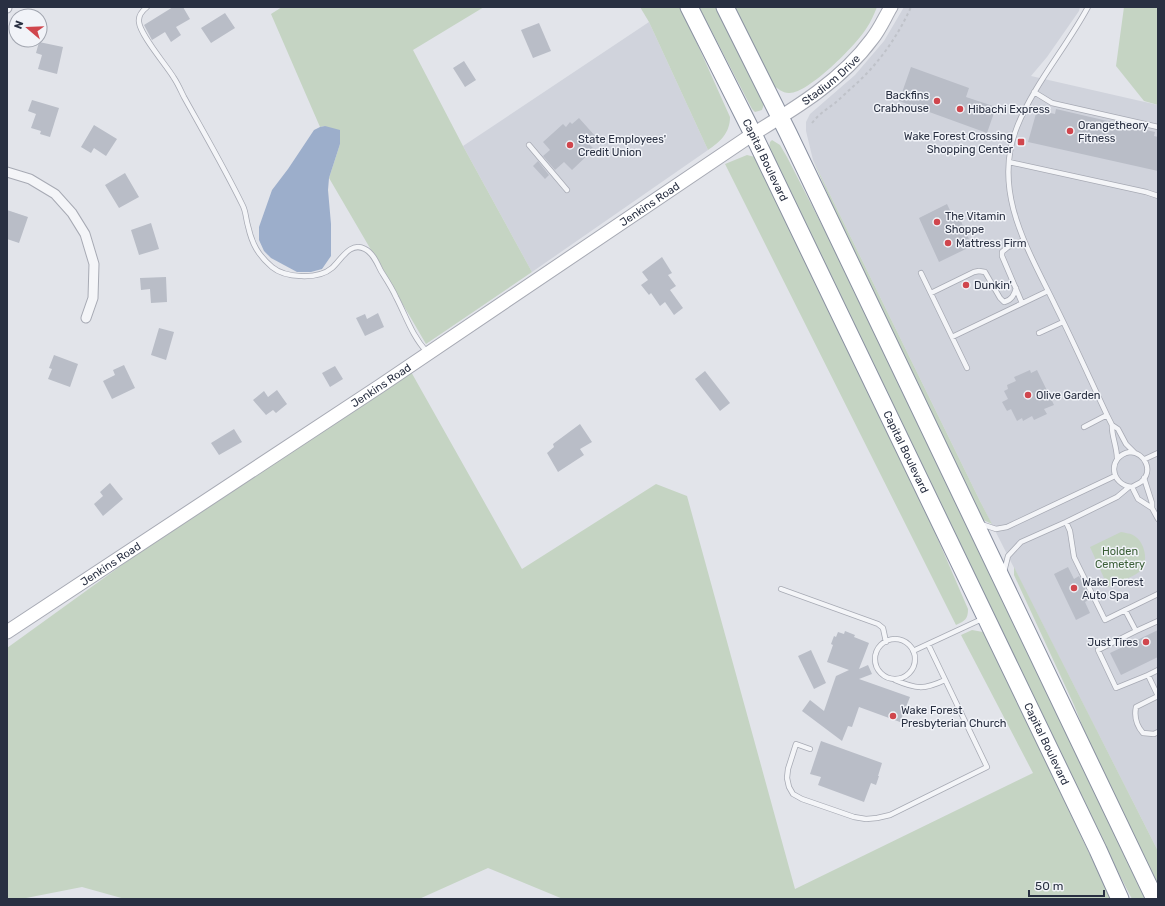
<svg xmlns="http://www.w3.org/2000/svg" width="1165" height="906" viewBox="0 0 1165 906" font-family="Rubik,sans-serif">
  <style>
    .built { fill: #d0d3dc }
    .green { fill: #c5d4c3 }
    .water { fill: #9caecb }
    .building { fill: #b9bdc7 }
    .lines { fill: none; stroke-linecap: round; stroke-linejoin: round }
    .lane-casing { stroke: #a7aab4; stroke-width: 6 }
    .street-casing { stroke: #a7aab4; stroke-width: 11 }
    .secondary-casing { stroke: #a7aab4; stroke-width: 15 }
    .highway-casing { stroke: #8990a1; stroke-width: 19 }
    .path { stroke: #bfc2c9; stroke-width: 2; stroke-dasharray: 3 3; stroke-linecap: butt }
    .lane { stroke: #f4f5f8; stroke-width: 4.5 }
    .street { stroke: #f4f5f8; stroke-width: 9 }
    .secondary { stroke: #fff; stroke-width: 13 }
    .highway { stroke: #fff; stroke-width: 17 }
    .poi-dot { fill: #d0464d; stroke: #f1f3f8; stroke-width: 1.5 }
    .labels { text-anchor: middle; stroke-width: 3; stroke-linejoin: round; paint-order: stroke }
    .street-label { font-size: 11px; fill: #293042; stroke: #f1f3f8 }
    .poi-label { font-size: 11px; fill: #293042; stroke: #f1f3f8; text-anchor: start }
    .park-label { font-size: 11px; fill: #3a5e36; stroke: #f1f3f8 }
  </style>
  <rect width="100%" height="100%" fill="#e2e4ea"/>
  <!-- built -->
  <path class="built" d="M904 7H1080L1079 11 1047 57 1031 76 1158 105V851L980 501 813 160 806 131V122L810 114 855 75 884 41Z
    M649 22 708 150 532 272 463 146Z"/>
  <!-- green -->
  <path class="green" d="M282 7H484L413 50 463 146 532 272 426 344 329 178 340 144 325 126 320 127 271 14Z
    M640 7H679L687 21 730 117C730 133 720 142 708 150L649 22Z
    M699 7H715L763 97 764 104 762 110 755 112 752 109Z
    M731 7H877C874 14 871 22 866 29 856 45 808 94 789 93 782 93 778 88 772 85Z
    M1124 7H1158V105L1144 101 1116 66Z
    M772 140 780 145 787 157 884 346 1148 899H1132L1057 754 769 148 770 142Z
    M747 155 755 157 921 500 968 609C968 619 965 621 956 625L725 164Z
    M813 160 980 501 992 524 983 520 979 514 862 274Z
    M410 370 522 569 656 484 687 496 795 889 1033 773 961 635 972 630 983 632 989 642 1111 899H563L488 868 419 899H125L82 887 21 899H7V648L133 557Z
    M1121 532C1125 533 1129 533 1133 535 1145 541 1150 563 1139 572 1133 577 1115 583 1108 587L1090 547Z
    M1014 567 1158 851V888L1089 743 1074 705 1014 575Z"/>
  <!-- water -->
  <path class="water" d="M325 126 340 130V144L329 178 328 190 331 224V256L322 269 311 272H297L271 258 264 251 259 240V227L272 190 288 169 314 130 320 127Z"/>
  <!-- building -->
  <path class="building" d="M173 7H183L190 19 176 27 181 35 171 42 165 32 152 40 144 25Z
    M225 13 235 28 211 43 201 28Z
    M539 23 551 51 533 58 521 30Z
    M39 42 63 47 57 74 38 69 42 55 36 53Z
    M464 61 476 80 465 87 453 68Z
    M911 67 969 88 966 97 996 107 987 133 899 101Z
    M32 100 59 108 50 137 40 134 41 131 31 128 36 114 28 111Z
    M1056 109 1155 132 1154 136 1158 137V171L1028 142 1037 110 1055 114Z
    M579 118 596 137 589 144 594 149 572 170 564 162 555 170 543 156 550 150 543 142 563 124 566 127 570 122 572 124Z
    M94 125 117 139 106 156 94 148 91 153 81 147Z
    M538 161 549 175 545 179 533 166Z
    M125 173 139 197 119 208 105 185Z
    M947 204 955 221 960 219 972 246 939 262 919 218Z
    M7 210 28 217 19 243 7 239Z
    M151 223 159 249 139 255 131 230Z
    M662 257 672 273 668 275 676 286 670 290 683 308 674 315 665 302 660 306 651 293 649 295 641 285 648 280 642 272Z
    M166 277 167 302 151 303 150 289 141 290 140 278Z
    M378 313 384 327 365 336 356 318 365 314 367 319Z
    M159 328 174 332 166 360 151 355Z
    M54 355 78 364 70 387 48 379 52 369 49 368Z
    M124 365 135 388 112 399 103 381 115 375 113 370Z
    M335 366 343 379 330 387 322 373Z
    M1030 370 1031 373 1037 370 1054 405 1044 409 1047 414 1034 420 1032 416 1023 421 1022 418 1017 421 1011 409 1007 411 1002 402 1008 399 1004 391 1008 389 1007 385 1016 381 1014 377Z
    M705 371 730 403 720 411 695 379Z
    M277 390 287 404 276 413 273 410 266 415 253 400 264 391 268 397Z
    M580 424 592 442 580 449 584 455 558 472 547 453 554 447 553 444Z
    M234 429 242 442 219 455 211 443Z
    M110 483 123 499 103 516 94 504 103 496 100 492Z
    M1068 567 1074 579 1079 576 1090 599 1085 602 1090 613 1076 620 1054 574Z
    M1158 630V657L1121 675 1110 653Z
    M845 631 855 635 854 637 869 643 859 669 868 665 872 674 859 679 910 697 900 722 859 707 852 727 848 726 842 741 802 711 810 700 824 711 836 676 849 670 827 662 833 645 831 644 834 636 836 637 838 632 844 634Z
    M811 650 826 683 814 689 798 656Z
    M821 741 882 763 878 776H879L876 785 871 783 864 802 818 785 821 777 810 774Z"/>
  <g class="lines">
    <!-- lane casing -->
    <g class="lane-casing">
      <path id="lane" d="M147 7C142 11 138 16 139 22 140 35 167 66 174 78 178 84 181 91 184 97 204 133 225 169 243 206 246 212 246 220 248 226 252 244 258 255 272 267 285 278 318 280 332 268 341 260 350 241 365 249 373 253 377 263 381 271 386 279 392 288 396 297 406 316 412 336 427 352
        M1088 7C1066 48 1034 84 1017 127 991 192 1029 251 1056 307 1074 343 1090 379 1107 415L1112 425 1118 429 1126 444 1134 452
        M1034 92 1052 103 1158 127
        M529 145 567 190
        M1009 162 1146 192 1158 196
        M921 273 967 368
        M931 293 974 272 979 271 985 272 1000 298 1004 302C1012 300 1014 295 1016 288
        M1022 303 1002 256V252L1008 247 1024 240
        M1039 333 1063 322
        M952 337 1048 291
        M1112 425C1111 434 1117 447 1117 458
        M1084 427 1107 415
        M1130 452C1145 453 1154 471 1141 482 1138 484 1135 485 1132 487 1110 485 1107 456 1130 452Z
        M1145 459 1158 453
        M1144 478 1152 503V508
        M1132 487 1138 499 1152 508 1158 519
        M1066 522 1070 531 1074 557 1105 620 1158 594
        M981 524 996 529 1007 527 1115 476
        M1004 572 1008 556 1021 542 1066 522 1117 497 1129 487
        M781 589 878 624 883 628 886 642
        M1125 610 1136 631 1098 650 1116 688 1148 675 1158 696
        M1136 631 1158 621
        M875 659a20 20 0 1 1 40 0a20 20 0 1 1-40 0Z
        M913 651 982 619
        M1148 675 1158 670
        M895 680C916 689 924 690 945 680
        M1158 696 1136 707C1134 717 1136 725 1143 733L1154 734 1158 732
        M810 749 796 744 788 769 787 778 789 787 793 794 802 799 854 817 866 819 877 818 890 815 987 767 928 644"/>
    </g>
    <!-- street casing -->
    <g class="street-casing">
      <path id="street" d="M7 8V7
        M7 172 30 179 55 194 72 213 85 234 94 264 93 298 86 318"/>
    </g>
    <!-- secondary casing -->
    <g class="secondary-casing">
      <g id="secondary">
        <path id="s1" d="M7 632 380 386 753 134C796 108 842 80 872 39 880 29 885 17 891 7"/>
      </g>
    </g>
    <!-- highway casing -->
    <g class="highway-casing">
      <g id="highway">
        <path id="s2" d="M689 7 753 134 1098 850 1120 899"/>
        <path d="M725 7 788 133 1155 899"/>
      </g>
    </g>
    <!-- path -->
    <path class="path" d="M812 123C819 114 827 109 835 103 842 97 849 90 856 84 879 63 898 36 911 7"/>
    <!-- lane -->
    <use href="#lane" class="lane"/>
    <!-- street -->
    <use href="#street" class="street"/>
    <!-- secondary -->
    <use href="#secondary" class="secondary"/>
    <!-- highway -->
    <use href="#highway" class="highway"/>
  </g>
  <!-- markers -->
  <g class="poi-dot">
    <circle cx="937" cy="101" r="4"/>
    <circle cx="960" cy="109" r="4"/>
    <circle cx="1070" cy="131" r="4"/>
    <rect x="1017" y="138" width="8" height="8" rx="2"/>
    <circle cx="570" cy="145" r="4"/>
    <circle cx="937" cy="222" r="4"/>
    <circle cx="948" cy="243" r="4"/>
    <circle cx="966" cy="285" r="4"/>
    <circle cx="1028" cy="395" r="4"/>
    <circle cx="1074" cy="588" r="4"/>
    <circle cx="1146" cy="642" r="4"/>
    <circle cx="893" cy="716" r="4"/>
  </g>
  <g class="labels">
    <!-- street labels -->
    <g class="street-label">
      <text dy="4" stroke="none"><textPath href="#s1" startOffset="992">Stadium Drive</textPath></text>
      <text dy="4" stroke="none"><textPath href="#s2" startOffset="171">Capital Boulevard</textPath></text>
      <text dy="4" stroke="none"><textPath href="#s1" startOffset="772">Jenkins Road</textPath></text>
      <text dy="4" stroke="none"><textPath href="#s1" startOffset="448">Jenkins Road</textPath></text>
      <text dy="4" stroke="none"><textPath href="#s2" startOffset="495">Capital Boulevard</textPath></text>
      <text dy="4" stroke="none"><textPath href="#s1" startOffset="124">Jenkins Road</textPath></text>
      <text dy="4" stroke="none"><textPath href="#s2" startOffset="819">Capital Boulevard</textPath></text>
    </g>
    <!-- poi labels -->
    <g class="poi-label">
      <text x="929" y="99" text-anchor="end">Backfins<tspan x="929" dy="13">Crabhouse</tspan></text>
      <text x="968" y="113">Hibachi Express</text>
      <text x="1078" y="129">Orangetheory<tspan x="1078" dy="13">Fitness</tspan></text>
      <text x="1013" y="140" text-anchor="end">Wake Forest Crossing<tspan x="1013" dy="13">Shopping Center</tspan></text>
      <text x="578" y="143">State Employees'<tspan x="578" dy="13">Credit Union</tspan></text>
      <text x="945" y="220">The Vitamin<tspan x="945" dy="13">Shoppe</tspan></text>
      <text x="956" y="247">Mattress Firm</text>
      <text x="974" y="289">Dunkin'</text>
      <text x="1036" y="399">Olive Garden</text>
      <text x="1082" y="586">Wake Forest<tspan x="1082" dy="13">Auto Spa</tspan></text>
      <text x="1138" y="646" text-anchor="end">Just Tires</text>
      <text x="901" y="714">Wake Forest<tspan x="901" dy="13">Presbyterian Church</tspan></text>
    </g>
    <!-- park labels -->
    <g class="park-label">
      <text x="1120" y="555">Holden<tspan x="1120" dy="13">Cemetery</tspan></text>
    </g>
  </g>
  <!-- border -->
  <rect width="1165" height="906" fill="none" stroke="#293042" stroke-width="16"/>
  <!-- north arrow -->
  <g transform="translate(28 28) rotate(289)"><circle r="19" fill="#f1f3f8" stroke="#a1a5af"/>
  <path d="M0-3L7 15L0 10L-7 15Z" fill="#d0464d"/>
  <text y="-6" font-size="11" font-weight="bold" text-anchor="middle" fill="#293042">N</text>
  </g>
  <!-- scale -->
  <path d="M1029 890v6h75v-6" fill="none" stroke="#293042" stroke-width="2"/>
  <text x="1035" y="890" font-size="12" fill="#293042" stroke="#f1f3f8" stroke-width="3" paint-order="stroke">50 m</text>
</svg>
